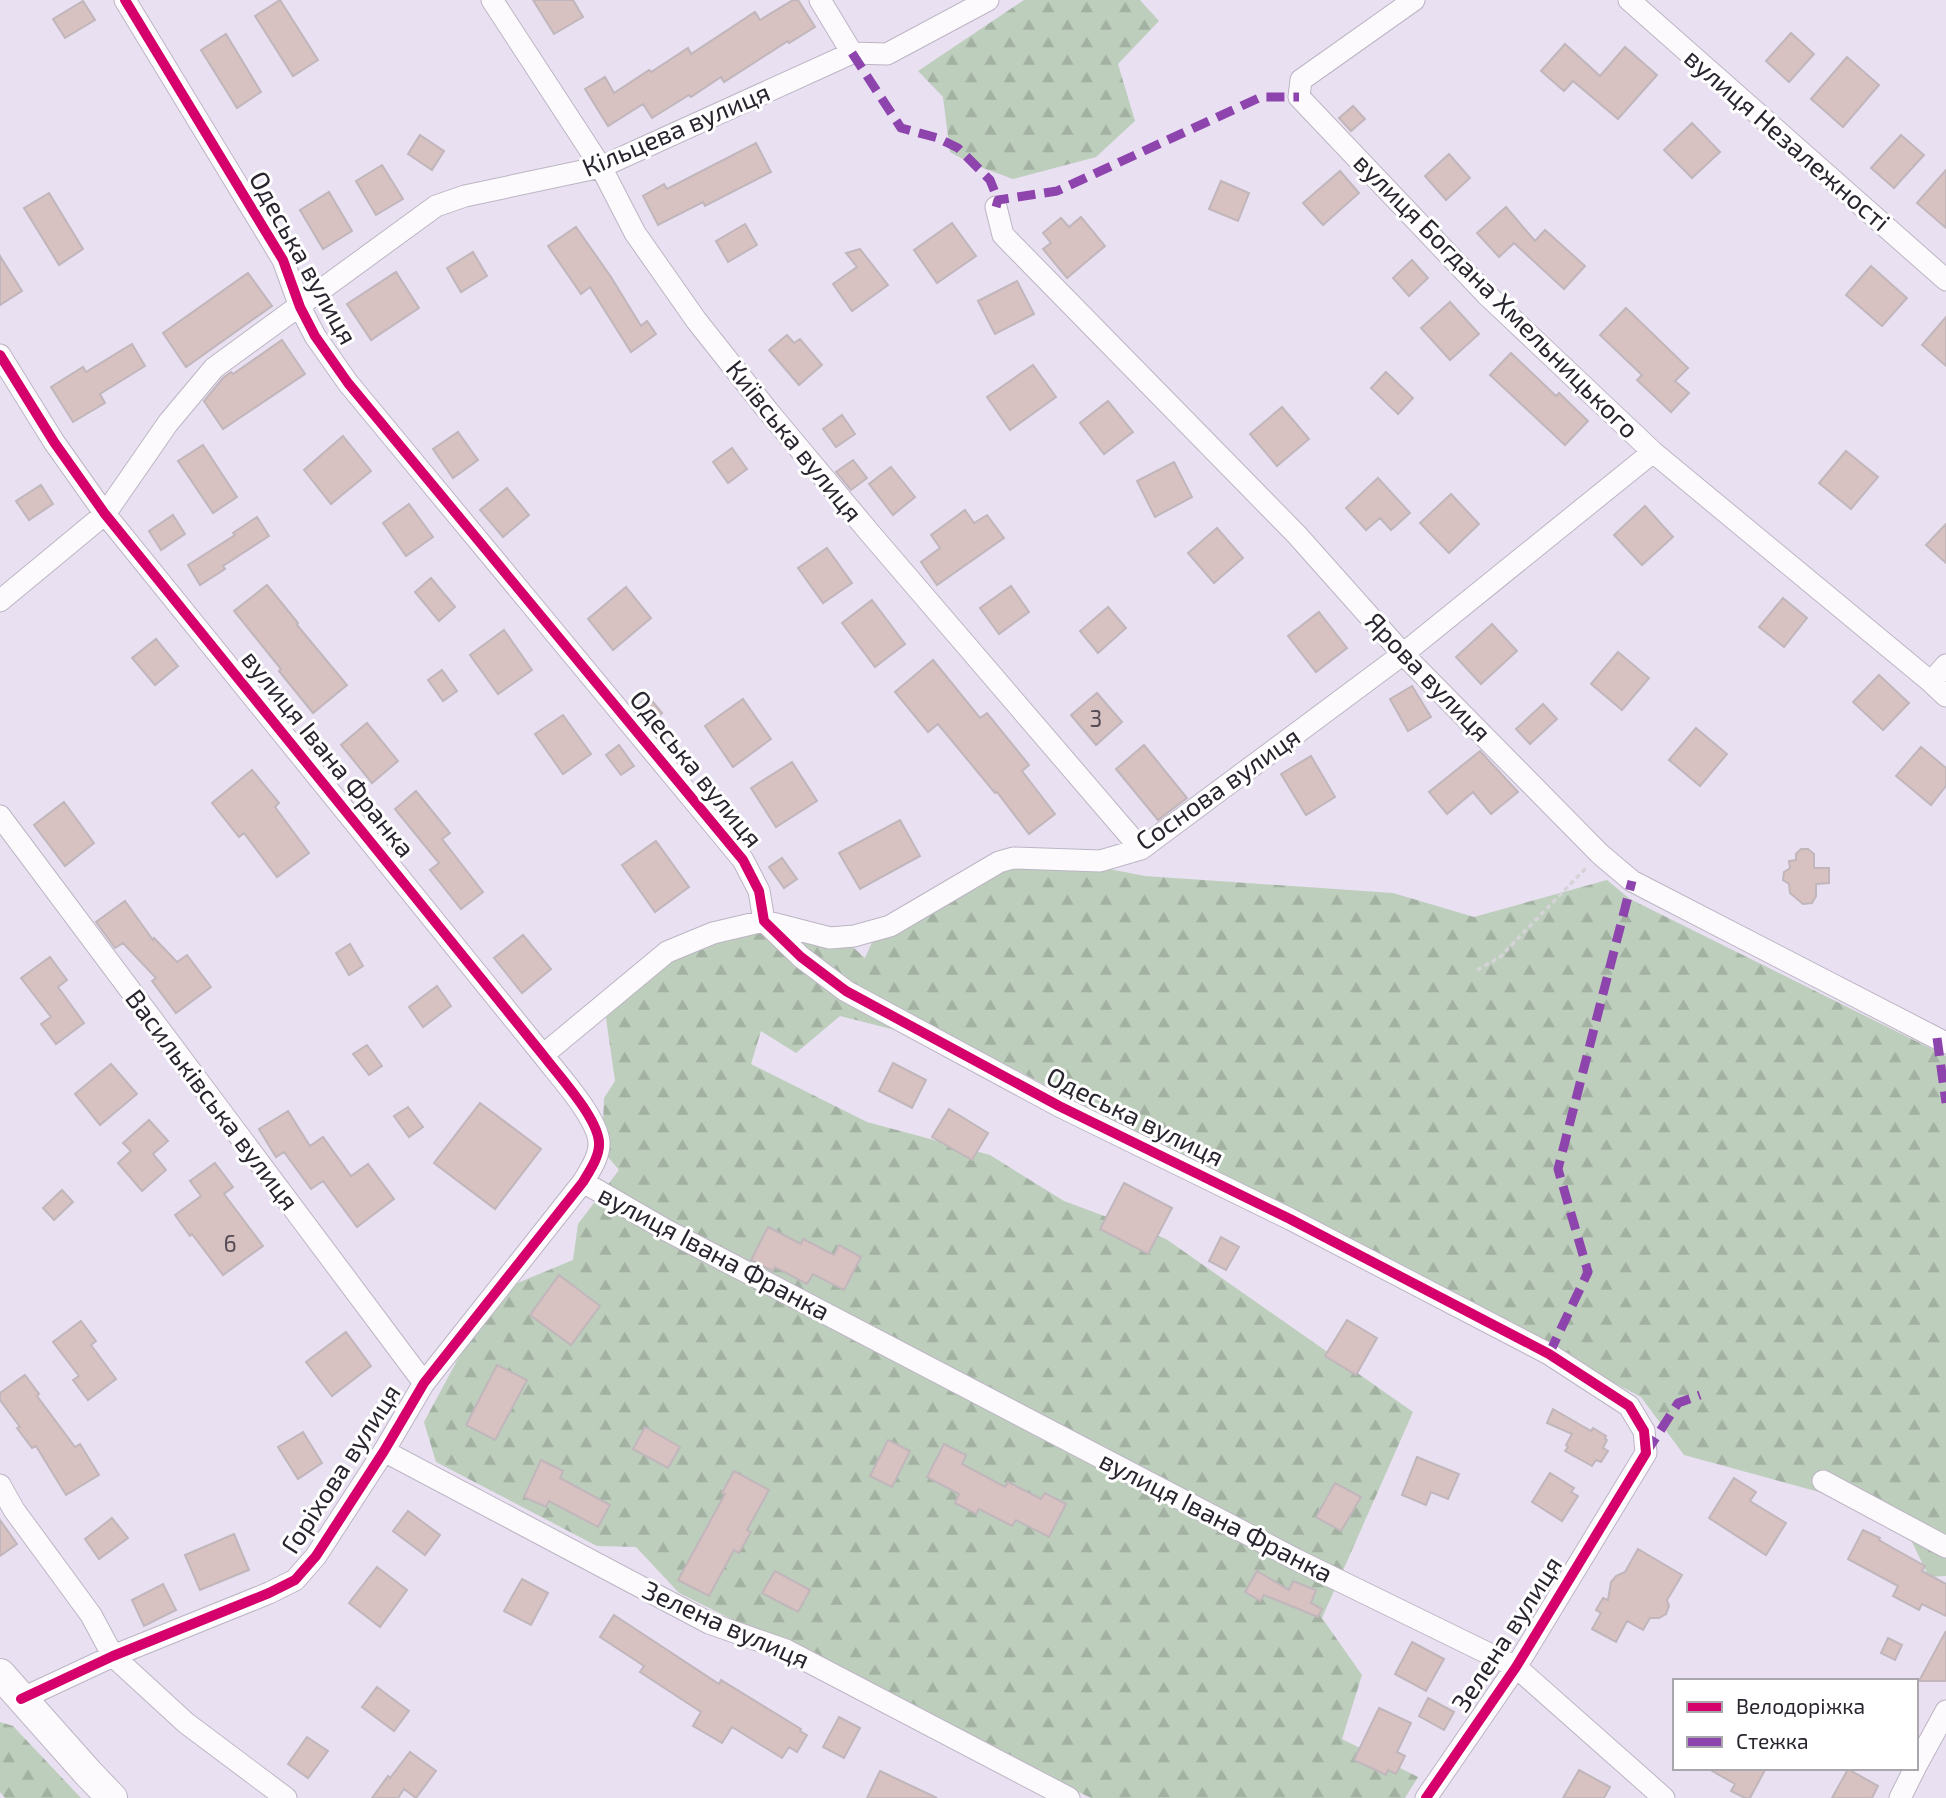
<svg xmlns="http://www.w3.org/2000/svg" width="1946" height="1798" viewBox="0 0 1946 1798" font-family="'Exo 2',sans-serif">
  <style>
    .forest { fill: url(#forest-firs) }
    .building { fill: #d7c1c1; stroke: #c0b6bb; stroke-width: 2 }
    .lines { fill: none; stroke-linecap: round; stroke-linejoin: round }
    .street-casing { stroke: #bcb5c3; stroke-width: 23 }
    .secondary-casing { stroke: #bcb5c3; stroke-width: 32 }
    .path { stroke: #d5d2d8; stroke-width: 3.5; stroke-dasharray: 5 3.5; stroke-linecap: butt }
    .street { stroke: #fcfafd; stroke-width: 21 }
    .secondary { stroke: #fcfafd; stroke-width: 30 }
    .quiet { stroke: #8e44ad; stroke-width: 9; stroke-dasharray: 18 9; stroke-linecap: butt }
    .cycleway-casing { stroke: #fff; stroke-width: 15 }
    .cycleway { stroke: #d6006c; stroke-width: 10 }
    .labels { text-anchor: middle; stroke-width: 6; stroke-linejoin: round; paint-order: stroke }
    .number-label { font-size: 23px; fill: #554b54 }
    .street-label { font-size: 26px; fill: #2a242f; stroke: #fff }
  </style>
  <defs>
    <pattern id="forest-firs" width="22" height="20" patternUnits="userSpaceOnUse" patternTransform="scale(1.75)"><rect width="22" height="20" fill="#bdcebc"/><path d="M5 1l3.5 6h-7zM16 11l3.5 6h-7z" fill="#a3b1a2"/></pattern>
  </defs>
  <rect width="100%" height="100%" fill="#e9e0f2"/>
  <!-- forest -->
  <path class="forest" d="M1024 0H1140L1159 21 1118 64 1135 121 1096 157 1013 179 972 164 950 152 943 97 918 71Z
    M1044 852 1114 870 1145 876 1393 893 1474 917 1607 880 1630 899 1946 1056V1576L1929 1577 1911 1540 1859 1503 1684 1455 1641 1397 982 1052 840 1016 796 1053 761 1031 751 1064 867 1122 990 1155 1064 1201 1166 1239 1413 1412 1322 1618 1362 1675 1342 1739 1418 1777 1405 1798H1091L679 1593 636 1547 597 1546 436 1462 424 1422 473 1331 501 1290 573 1260 578 1224 619 1170 602 1150 604 1098 615 1081 606 1018 622 981 696 928 750 926 846 941 865 958 879 927 975 871 990 855Z
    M0 1722 13 1726 81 1798H5L0 1792Z"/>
  <!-- building -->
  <path class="building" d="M280 0 318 60 293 76 255 16Z
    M533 0H573L583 17 554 34Z
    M793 0H798L815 27 789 43 788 41 724 82 721 77 691 97 689 95 652 118 643 104 608 126 585 89 605 77 614 93 649 70 651 72 688 48 691 54 755 12 760 20Z
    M83 1 95 20 65 38 53 19Z
    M1791 33 1814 54 1789 82 1766 61Z
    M226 34 261 92 237 108 201 50Z
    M1565 44 1600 76 1625 47 1657 75 1618 119 1573 81 1564 91 1541 71Z
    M1847 57 1879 85 1843 127 1811 99Z
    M1353 106 1365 119 1351 131 1339 118Z
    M1692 123 1720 152 1692 178 1664 150Z
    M420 135 444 151 432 170 408 154Z
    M1901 135 1924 155 1894 188 1871 168Z
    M756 143 771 172 705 206 703 202 658 225 643 196 664 184 667 189Z
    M1449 154 1470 178 1446 200 1425 176Z
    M382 165 403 199 376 215 356 181Z
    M1946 170V228L1917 203Z
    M1340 171 1359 193 1323 225 1303 203Z
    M1221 181 1249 193 1238 221 1209 209Z
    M329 192 352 231 323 249 300 210Z
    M49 193 83 249 59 265 24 208Z
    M1506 207 1535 241 1545 230 1585 266 1564 289 1514 243 1499 257 1477 233Z
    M1081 217 1105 246 1067 278 1043 249 1051 243 1043 233 1061 218 1069 227Z
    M952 223 976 256 937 283 914 250Z
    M745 224 757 245 728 262 716 241Z
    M576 227 611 277 641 326 647 321 656 334 631 352 590 287 581 294 548 246Z
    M860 249 888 285 852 311 833 284 857 267 846 253Z
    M473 252 487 276 461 292 447 268Z
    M0 256 22 291 0 305Z
    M1412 260 1428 278 1409 296 1393 278Z
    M1871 266 1907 298 1882 326 1846 295Z
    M396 272 419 308 371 340 347 304Z
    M248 273 272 306 186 367 163 333Z
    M1017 281 1034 314 995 334 978 301Z
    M1450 302 1479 334 1450 360 1421 328Z
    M1626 308 1688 368 1675 381 1689 393 1671 412 1637 380 1642 375 1600 335Z
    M1946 317V366L1922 345Z
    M787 335 794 343 800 339 822 365 799 385 769 350Z
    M282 340 305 374 223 429 204 401 223 378 231 372 233 374Z
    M132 344 145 366 100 394 105 403 73 422 51 387 83 367 86 372Z
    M1511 353 1556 396 1559 393 1588 421 1565 445 1490 375Z
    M1033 365 1056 397 1010 430 987 397Z
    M1386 372 1413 398 1398 414 1371 388Z
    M1108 401 1133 432 1104 454 1080 423Z
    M1282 407 1309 439 1277 466 1250 434Z
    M842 415 855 434 836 447 823 429Z
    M458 432 478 460 453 478 433 449Z
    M343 436 371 471 331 504 304 470Z
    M203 445 237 497 213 513 178 461Z
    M732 448 747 469 728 483 713 462Z
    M1846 451 1878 477 1851 509 1819 483Z
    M853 460 867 478 851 490 836 472Z
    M1174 462 1192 497 1155 517 1137 481Z
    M891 467 915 497 893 515 869 484Z
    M1378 478 1410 513 1391 530 1380 518 1366 530 1346 508Z
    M41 485 53 504 29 520 16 501Z
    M507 488 529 515 503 537 480 510Z
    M1451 494 1479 524 1449 553 1420 523Z
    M409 504 433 537 406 556 383 523Z
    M1645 506 1673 537 1642 565 1614 535Z
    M965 510 974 523 987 515 1004 538 937 585 921 562 940 548 931 535Z
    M173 515 185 534 161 550 149 531Z
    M257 517 269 536 223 566 225 569 200 585 188 565 235 535 233 533Z
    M1946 524V563L1926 545Z
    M1217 528 1243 558 1214 583 1188 553Z
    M827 548 852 583 823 603 798 568Z
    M431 578 455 607 439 621 415 592Z
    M267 585 298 623 297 625 347 685 313 713 279 671 281 669 234 611Z
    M1011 586 1029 612 999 634 980 608Z
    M626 587 651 618 613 650 588 619Z
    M1783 598 1807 618 1784 647 1759 627Z
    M872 600 905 644 875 667 842 623Z
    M1108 607 1126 628 1098 653 1080 631Z
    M1319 612 1347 648 1316 672 1288 636Z
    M1492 624 1517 651 1481 684 1456 657Z
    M504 630 532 670 498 694 470 655Z
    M156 639 178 666 155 685 132 658Z
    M1618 652 1649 678 1622 710 1591 684Z
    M933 660 980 718 987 713 1029 765 1022 771 1055 814 1029 834 997 792 995 793 938 724 928 732 895 692Z
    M442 670 457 691 443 701 428 680Z
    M1879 675 1909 703 1883 730 1853 702Z
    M1412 686 1431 717 1408 731 1390 699Z
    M1097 693 1122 722 1096 745 1071 715Z
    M648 696 662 713 649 725 635 708Z
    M743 699 771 739 733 767 705 726Z
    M1543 704 1557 719 1530 744 1516 729Z
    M563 715 591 754 563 774 535 734Z
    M367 723 398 761 372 783 341 745Z
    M1696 728 1727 754 1700 786 1669 760Z
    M619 745 634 766 621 775 606 755Z
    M1144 745 1187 798 1158 820 1116 769Z
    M1921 747 1946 768V786L1931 805 1896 776Z
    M1480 751 1518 792 1491 814 1473 792 1447 814 1429 792Z
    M1311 756 1335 797 1306 815 1281 774Z
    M792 762 817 801 776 827 751 788Z
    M252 770 279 803 275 807 309 853 277 877 244 833 239 837 212 803Z
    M416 791 450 833 442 839 483 892 461 909 430 870 439 863 395 809Z
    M64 802 94 843 65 866 34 825Z
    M900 820 920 856 860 889 839 853Z
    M656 841 689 887 655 912 622 865Z
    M1801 849H1808L1814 854V868H1829V883L1816 884V896L1812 903 1803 904 1790 893 1789 884 1783 880 1784 872 1790 868 1789 861 1796 860V854Z
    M782 858 797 879 784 888 769 867Z
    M125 901 153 940 154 938 177 962 187 955 211 987 176 1013 152 981 156 978 123 943 115 948 96 922Z
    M523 935 551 969 522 993 494 958Z
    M350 944 363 966 349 975 336 953Z
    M50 957 67 980 58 987 84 1023 56 1044 41 1024 51 1017 21 978Z
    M437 986 451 1006 423 1027 409 1007Z
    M367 1045 382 1066 369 1075 353 1054Z
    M893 1063 926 1080 912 1108 879 1091Z
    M111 1064 137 1094 100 1125 75 1094Z
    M480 1103 541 1149 495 1209 434 1163Z
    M408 1107 423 1127 409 1137 394 1116Z
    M949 1109 988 1133 972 1160 932 1137Z
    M288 1111 310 1146 323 1137 351 1176 368 1164 394 1199 357 1227 323 1181 311 1189 284 1152 276 1157 259 1129Z
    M149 1120 168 1141 153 1154 166 1170 142 1191 118 1163 131 1151 123 1143Z
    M215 1163 233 1187 224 1194 263 1246 223 1275 192 1234 190 1236 175 1215 201 1196 190 1181Z
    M1124 1183 1172 1208 1148 1254 1100 1229Z
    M62 1190 73 1202 54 1220 43 1208Z
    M768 1227 801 1244 803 1239 834 1255 839 1245 861 1257 844 1290 813 1274 807 1284 775 1267 773 1271 751 1260Z
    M1221 1237 1239 1247 1226 1270 1209 1261Z
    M559 1275 600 1306 571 1345 530 1315Z
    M1347 1320 1377 1338 1356 1375 1325 1356Z
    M81 1321 96 1341 91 1345 116 1379 88 1400 73 1380 79 1376 53 1342Z
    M346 1332 371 1366 332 1396 306 1362Z
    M497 1365 527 1380 495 1440 466 1425Z
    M25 1375 39 1394 37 1396 75 1447 80 1444 99 1475 66 1495 36 1446 32 1448 17 1428 20 1427 0 1400V1393Z
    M1553 1409 1591 1431 1593 1428 1606 1436 1605 1439 1607 1440 1603 1448 1608 1451 1601 1462 1596 1460 1592 1466 1565 1451 1568 1447 1566 1445 1572 1434 1547 1423Z
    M645 1427 680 1447 668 1468 633 1449Z
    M303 1432 322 1463 298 1479 278 1447Z
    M888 1440 910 1451 892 1487 870 1476Z
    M944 1444 966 1455 962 1464 1005 1487 1008 1482 1041 1499 1045 1493 1066 1504 1049 1537 1016 1520 1012 1526 979 1509 976 1514 955 1503 959 1494 927 1477Z
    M1417 1457 1459 1474 1448 1499 1431 1492 1426 1505 1402 1495Z
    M541 1460 563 1471 560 1478 610 1505 598 1527 549 1501 546 1507 524 1497Z
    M734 1471 769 1490 747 1530 751 1532 739 1553 734 1550 709 1596 678 1580 725 1494 722 1493Z
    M1550 1473 1574 1488 1571 1492 1578 1496 1562 1521 1532 1502Z
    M1734 1478 1756 1492 1750 1501 1786 1523 1766 1555 1709 1518Z
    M1335 1483 1361 1497 1341 1531 1316 1517Z
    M408 1511 440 1535 425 1555 393 1531Z
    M112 1518 128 1538 99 1559 85 1539Z
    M0 1520 17 1544 0 1556Z
    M1863 1530 1880 1538 1879 1540 1891 1547 1925 1566 1922 1571 1946 1584V1616L1922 1604 1919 1610 1893 1596 1898 1586 1848 1559Z
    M234 1534 249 1570 200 1590 185 1555Z
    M1638 1549 1682 1575 1667 1600 1669 1606 1666 1614 1659 1618H1650L1643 1630 1627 1621 1616 1642 1592 1629 1601 1613 1596 1610 1603 1598 1608 1600 1611 1582 1616 1576 1625 1572Z
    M377 1567 407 1590 380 1627 349 1603Z
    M775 1571 810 1590 798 1612 762 1593Z
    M1257 1571 1289 1590 1293 1581 1316 1590 1311 1603 1322 1609 1318 1617 1264 1595 1260 1601 1245 1592Z
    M522 1579 548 1593 531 1625 504 1611Z
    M163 1584 176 1610 144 1626 132 1600Z
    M614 1615 719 1684 721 1680 801 1729 800 1731 807 1735 797 1752 789 1747 782 1758 732 1727 722 1743 693 1726 701 1712 640 1672 644 1666 600 1637Z
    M1946 1631V1681H1919Z
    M1888 1638 1902 1645 1895 1660 1881 1653Z
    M1412 1642 1444 1659 1426 1691 1395 1674Z
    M377 1687 409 1711 394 1731 362 1707Z
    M1428 1698 1454 1712 1444 1730 1419 1716Z
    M1379 1708 1411 1723 1397 1752 1405 1756 1396 1774 1388 1770 1386 1775 1354 1760Z
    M839 1717 860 1728 844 1758 823 1747Z
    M307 1737 328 1751 308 1778 288 1764Z
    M410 1752 436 1771 416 1798 404 1789 398 1798H372L388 1776 390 1778Z
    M1707 1768H1766L1750 1798H1745L1731 1791 1735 1784Z
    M1848 1769 1878 1786 1872 1798H1832Z
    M1579 1770 1610 1787 1604 1798H1563Z
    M880 1771 937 1798H867Z"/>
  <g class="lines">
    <!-- street casing -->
    <g class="street-casing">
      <path id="street" d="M125 0 283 260 300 307 315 336 348 383 743 860 759 891 764 921 801 957 846 991 1059 1106 1290 1219 1549 1354 1629 1406 1644 1431 1646 1453 1516 1667 1426 1798
        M492 0 601 167 635 233 696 320 768 411 869 532 1141 849
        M820 0 852 53
        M1414 0 1301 80 1299 97 1487 295 1653 452 1931 682 1946 696
        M1629 0 1946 280
        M996 207 1003 235 1297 535 1403 654 1600 854 1632 881 1946 1043
        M0 355 54 442 105 514 543 1055C559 1076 597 1117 599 1142 600 1156 590 1170 583 1182L424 1383 384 1451 316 1556 295 1580 269 1593 113 1656 21 1699
        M0 601 105 514 168 423 214 368 436 206 465 196 601 167 852 53 887 54 988 0
        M1931 682 1946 665
        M0 816 424 1383
        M543 1055 667 952 713 933 764 921 830 938 854 936 890 926 999 862 1013 858 1100 861 1141 849 1403 654 1653 452
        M583 1182 666 1230 1297 1560 1516 1667 1664 1798
        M384 1451 709 1623 786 1650 1069 1798
        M1823 1481 1946 1547
        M0 1485 14 1510 91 1615 113 1656 186 1723 286 1798
        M1916 1766 1946 1711
        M1900 1798 1915 1768"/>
    </g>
    <!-- secondary casing -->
    <g class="secondary-casing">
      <path id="secondary" d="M0 1674 88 1773 112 1798"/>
    </g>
    <!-- path -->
    <path class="path" d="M1477 970 1499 958 1586 868"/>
    <!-- street -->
    <use href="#street" class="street"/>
    <!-- secondary -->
    <use href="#secondary" class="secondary"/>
    <!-- quiet -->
    <path class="quiet" d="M852 53 901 128 938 138 958 148 990 180 998 200
      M996 207 998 200 1057 191 1261 97H1299
      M1937 1038 1946 1103
      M1549 1354 1588 1272 1558 1169 1632 881
      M1646 1453 1678 1403 1700 1395"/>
    <!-- cycleway casing -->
    <g class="cycleway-casing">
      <path id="cycleway" d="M125 0 283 260 300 307 315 336 348 383 743 860 759 891 764 921 801 957 846 991 1059 1106 1290 1219 1549 1354 1629 1406 1644 1431 1646 1453 1516 1667 1426 1798
        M0 355 54 442 105 514 543 1055C559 1076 597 1117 599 1142 600 1156 590 1170 583 1182L424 1383 384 1451 316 1556 295 1580 269 1593 113 1656 21 1699"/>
    </g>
    <!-- cycleway -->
    <use href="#cycleway" class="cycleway"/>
  </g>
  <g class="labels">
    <!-- number labels -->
    <g class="number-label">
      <text x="1096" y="727">3</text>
      <text x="230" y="1252">6</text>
    </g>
    <!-- street labels -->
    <g class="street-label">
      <text transform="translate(676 130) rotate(-23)" y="9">Кільцева вулиця</text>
      <text transform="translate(1787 140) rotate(41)" y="9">вулиця Незалежності</text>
      <text transform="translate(303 258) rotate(61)" y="9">Одеська вулиця</text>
      <text transform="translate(1496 296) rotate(45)" y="9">вулиця Богдана Хмельницького</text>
      <text transform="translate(794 441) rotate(51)" y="9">Київська вулиця</text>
      <text transform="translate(1428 677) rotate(46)" y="9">Ярова вулиця</text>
      <text transform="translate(328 754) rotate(51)" y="9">вулиця Івана Франка</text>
      <text transform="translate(696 769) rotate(51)" y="9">Одеська вулиця</text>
      <text transform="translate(1218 789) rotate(-35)" y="9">Соснова вулиця</text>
      <text transform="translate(212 1100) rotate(53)" y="9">Васильківська вулиця</text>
      <text transform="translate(1135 1117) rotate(26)" y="9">Одеська вулиця</text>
      <text transform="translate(714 1253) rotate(28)" y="9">вулиця Івана Франка</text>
      <text transform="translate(341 1469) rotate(-57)" y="9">Горіхова вулиця</text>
      <text transform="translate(1216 1517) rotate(27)" y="9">вулиця Івана Франка</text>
      <text transform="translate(726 1625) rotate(24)" y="9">Зелена вулиця</text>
      <text transform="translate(1507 1634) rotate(-57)" y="9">Зелена вулиця</text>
    </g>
  </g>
  <!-- legend -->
  <rect x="1673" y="1679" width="245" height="91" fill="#ffffff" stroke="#aaa7ac" stroke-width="2"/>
  <rect x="1687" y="1702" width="35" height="10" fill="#d6006c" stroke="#aaa7ac" stroke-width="2"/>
  <text x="1736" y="1714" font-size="21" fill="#2a242f">Велодоріжка</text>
  <rect x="1687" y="1737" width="35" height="10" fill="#8e44ad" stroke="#aaa7ac" stroke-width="2"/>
  <text x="1736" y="1749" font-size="21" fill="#2a242f">Стежка</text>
</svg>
